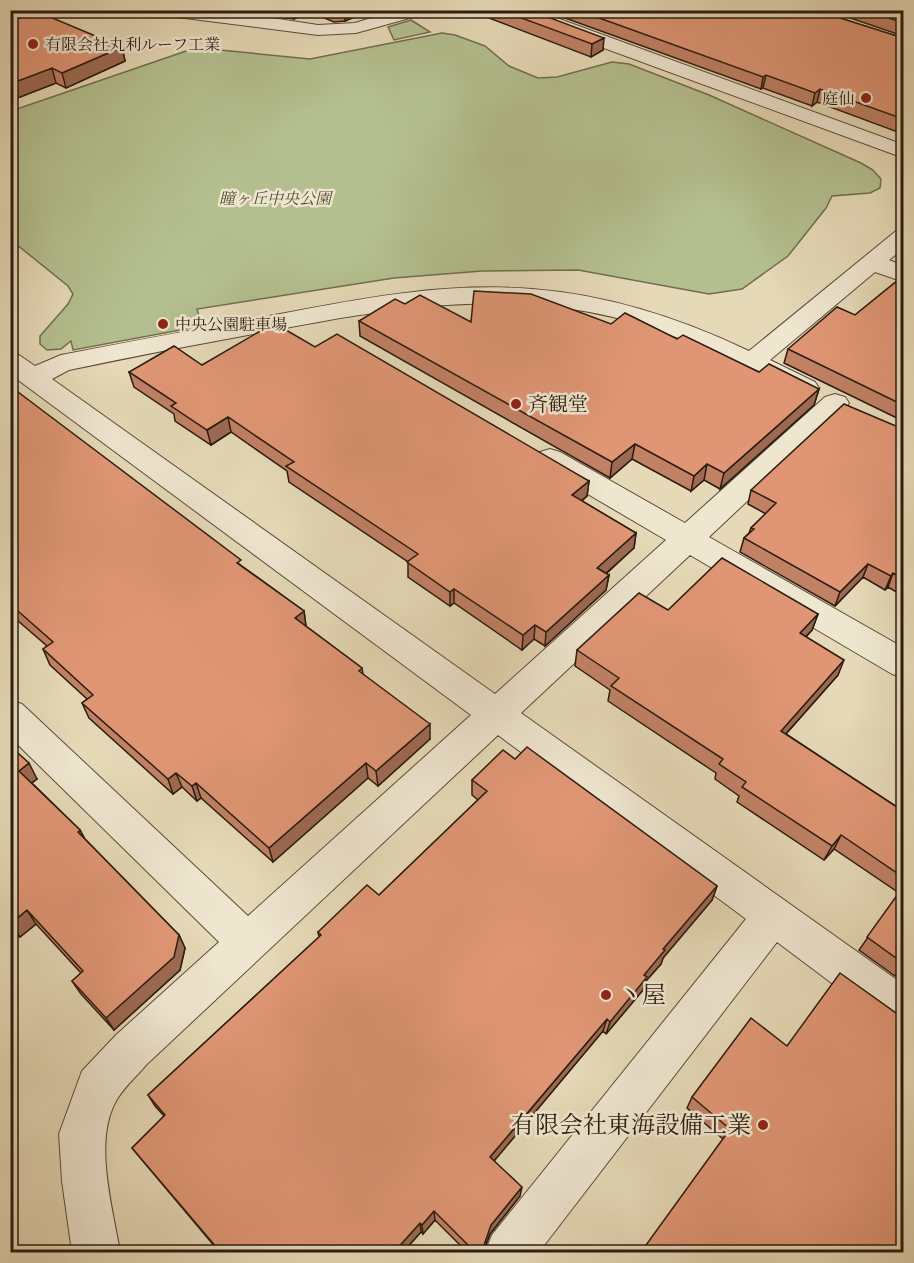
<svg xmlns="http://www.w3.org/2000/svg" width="914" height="1263" viewBox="0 0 914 1263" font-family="'Gentium Book Plus','Noto Serif JP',serif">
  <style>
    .green { fill: #b4bf8f; stroke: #706e4f; stroke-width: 1.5 }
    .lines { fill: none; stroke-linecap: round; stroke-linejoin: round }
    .street-casing { stroke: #5a4b39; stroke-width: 2 }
    .street { fill: #efe6d0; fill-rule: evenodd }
    .wall { fill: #c18165; stroke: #2b1c0f; stroke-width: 1.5 }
    .shaded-wall { fill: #9d6952; stroke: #2b1c0f; stroke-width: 1.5 }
    .building { fill: #e09675; stroke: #2b1c0f; stroke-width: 1.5 }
    .poi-dot { fill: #8f2418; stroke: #efe6d0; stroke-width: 2 }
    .labels { text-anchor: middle; stroke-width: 5; stroke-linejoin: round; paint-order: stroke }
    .far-poi-label { font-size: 16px; fill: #2b1c0f; stroke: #efe6d0; text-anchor: start }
    .far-park-label { font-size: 16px; font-style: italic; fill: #544d35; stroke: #efe6d0 }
    .poi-label { font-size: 20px; fill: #2b1c0f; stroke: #efe6d0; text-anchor: start }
    .near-poi-label { font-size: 24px; fill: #2b1c0f; stroke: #efe6d0; text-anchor: start }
  </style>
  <rect width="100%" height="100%" fill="#e6d9b7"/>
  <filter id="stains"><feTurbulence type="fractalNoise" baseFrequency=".00333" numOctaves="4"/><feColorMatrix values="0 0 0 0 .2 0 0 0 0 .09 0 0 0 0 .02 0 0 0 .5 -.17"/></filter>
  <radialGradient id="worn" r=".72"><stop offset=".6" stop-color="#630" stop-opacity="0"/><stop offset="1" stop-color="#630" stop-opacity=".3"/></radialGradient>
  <!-- green -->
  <path class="green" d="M411 20 430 32 394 40 388 27Z
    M442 33 455 35 485 46 509 66 538 78 557 77 612 62 629 64 709 95 861 163 873 170 881 179 880 188 870 193 832 196 826 208 788 256 742 289 709 294 578 270 482 271 394 278 197 309 202 326 73 350 71 341 61 349 47 350 40 344V336L68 304 73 294 68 286 11 240V111L189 50 210 49 310 59Z"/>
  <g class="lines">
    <!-- street casing -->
    <g class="street-casing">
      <path id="street" d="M152 10H220L318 25 355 23 397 10H427L424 14 356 33 318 35 161 15Z
        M508 10H535L904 145V158L511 14Z
        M904 229V248L889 260 904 266V282L875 272 770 360 815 382 819 388 815 394 805 396C783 391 763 378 743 368 703 348 661 328 617 318 500 289 385 309 270 331 203 343 136 356 69 370L52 379 495 694 666 540 540 466 536 459 540 452 550 449 560 452 685 523 825 397 835 394 845 397 849 403 845 409 709 537 904 648V678L892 674 690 555 521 713 904 985V1032L889 1026 777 942 539 1252H485L492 1235 746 919 498 735 146 1065C137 1076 123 1088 116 1101 93 1142 113 1208 120 1252H72L62 1181 59 1134 82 1071 116 1035 219 942 10 737V700L22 704 248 916 471 715 10 374V353L19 355 35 366 61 355C134 341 207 327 280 314 363 298 448 282 532 289 609 295 680 318 749 351L896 231Z"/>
    </g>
    <!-- street -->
    <use href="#street" class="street"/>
  </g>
  <!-- wall -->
  <path class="wall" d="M265 10H370L345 21 334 22 310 12 294 19 281 17Z
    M468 10H529L603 50 591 57Z
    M543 10H815L903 38V134L817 102 812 106 763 88 761 89Z
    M827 10H903V36Z
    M10 21 122 47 125 61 66 88 56 83 10 101Z
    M903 276V421L784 363 788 349 855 315Z
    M405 304 471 322 611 324 677 339 759 372 819 389 814 405 720 489 704 480 691 491 632 459 610 478 360 336 359 321Z
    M315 347 589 481 587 496 582 501 636 533 634 548 606 574 609 575 606 590 545 646 534 639 522 650 454 603 450 606 408 577V562L289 482 287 471 231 432 211 445 175 421 174 414 134 387 129 372 202 365Z
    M10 386 242 566 304 611 306 626 362 668 363 674 430 739 378 786 368 778 273 862 201 798 197 801 182 787 173 794 89 718 82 703 87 699 50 665 43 649 47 646 10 614Z
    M903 429V596L888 587 885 590 863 577 835 606 740 552 744 538 749 533 751 528 766 514 748 504 751 490Z
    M668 610 818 614 812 630 806 637 838 675 786 734 903 811V963L895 976 859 950 899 893 834 849 824 860 737 802 739 796 715 779 716 773 608 701 610 690 575 666 577 650Z
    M10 746 37 779 32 783 80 830 85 839 179 935 185 948 180 970 114 1030 81 994 72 981 81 973 36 924 20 937 10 927Z
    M515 759 717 886 712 900 663 958 661 964 645 982 643 990 606 1034 603 1031 494 1161 520 1196 490 1234 483 1252H467L435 1220 423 1234 421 1232 403 1252H213L216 1248 132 1148 164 1116 155 1106 148 1095 319 937 318 932 379 895 478 800 472 795V780Z
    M787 1046 723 1139 687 1108 692 1097Z"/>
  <!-- shaded-wall -->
  <path class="shaded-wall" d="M293 10H310V12L294 19Z
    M345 10H370L345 21Z
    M604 38 603 50 591 57 592 44Z
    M122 47 125 61 66 88 62 73Z
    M52 68 56 83 10 101V84Z
    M766 75 763 88 761 89 763 77Z
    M820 89 817 102 812 106 815 93Z
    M819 389 814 405 720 489 724 473Z
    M228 417 231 432 211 445 207 430Z
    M635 444 632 459 610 478 612 462Z
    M707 464 704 480 691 491 694 476Z
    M589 481 587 496 570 510 572 495Z
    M636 533 634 548 595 583 597 568Z
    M868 564 863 577 835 606 840 592Z
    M893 573 888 587 885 590 891 576Z
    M609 575 606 590 545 646 546 632Z
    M454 589V603L450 606V592Z
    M304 611 306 627 295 618Z
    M818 614 812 630 794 649 800 633Z
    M535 625 534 639 522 650 523 635Z
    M844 660 838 675 775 746 781 731Z
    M430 724V739L378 786 376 771Z
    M29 763 37 779 27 786 19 771Z
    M366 763 368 778 273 862 269 848Z
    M176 773 182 787 173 794 168 779Z
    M196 783 201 798 197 801 192 786Z
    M80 830 87 844 78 832Z
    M841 835 834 849 824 860 832 846Z
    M717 886 712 900 663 958 661 964 645 982 643 990 606 1034 610 1022 644 975 663 949Z
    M27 910 36 924 20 937 11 924Z
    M179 935 185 948 180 970 114 1030 106 1018Z
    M607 1019 603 1031 489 1167 490 1157Z
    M522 1187 520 1196 490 1234 483 1252H478L491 1225Z
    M434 1211 435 1220 423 1234 422 1225Z
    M420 1223 421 1232 403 1252H394Z"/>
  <!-- building -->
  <path class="building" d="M500 10H529L604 38 592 44Z
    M577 10H815L903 38V119L820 89 815 93 766 75 763 77Z
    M866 10H903V23Z
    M38 12 122 47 62 73 52 68 10 84V21Z
    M903 276V405L788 349 837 307 855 315Z
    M474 291 531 294 611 324 625 313 677 339 683 335 759 372 769 364 819 389 724 473 707 464 694 476 635 444 612 462 359 321 395 299 405 304 420 295 471 322Z
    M274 323 315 347 337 334 589 481 572 495 636 533 597 568 609 575 546 632 535 625 523 635 454 589 450 592 407 562 418 554 286 466 294 462 228 417 207 430 171 406 176 403 129 372 174 346 202 365Z
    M10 386 241 560 237 563 304 611 295 618 362 668 359 671 430 724 376 771 366 763 269 848 196 783 192 786 176 773 168 779 82 703 93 695 43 649 53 642 10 604Z
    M844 404 903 429V579L893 573 891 576 868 564 840 592 744 538 754 529 751 528 776 503 751 490Z
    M722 558 818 614 800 633 844 660 781 731 903 811V877L841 835 832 846 742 787 746 782 719 764 723 759 611 686 619 678 577 650 639 593 668 610Z
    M10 746 29 763 19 771 80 830 78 832 179 935 174 957 106 1018 72 981 83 971 27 910 10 924Z
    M527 747 717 886 663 949 665 950 644 975 647 977 610 1022 607 1019 490 1157 522 1187 491 1225 484 1245 478 1252H475L434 1211 422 1225 420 1223 394 1252H213L217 1248 132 1148 165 1115 148 1095 321 935 318 932 367 885 379 895 487 791 472 780 503 750 515 759Z
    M903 887V963L867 937Z
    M840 973 903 1018V1252H641L730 1129 692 1097 751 1018 787 1046Z"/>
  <!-- markers -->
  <g class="poi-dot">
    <circle cx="33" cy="44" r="6"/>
    <circle cx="866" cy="98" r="6"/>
    <circle cx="163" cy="324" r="6"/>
    <circle cx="516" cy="404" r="6"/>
    <circle cx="606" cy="995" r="6"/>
    <circle cx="763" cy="1125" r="6"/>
  </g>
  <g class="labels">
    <!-- far-poi labels -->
    <g class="far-poi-label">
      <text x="45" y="50">有限会社丸利ルーフ工業</text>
      <text x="854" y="104" text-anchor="end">庭仙</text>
      <text x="175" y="330">中央公園駐車場</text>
    </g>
    <!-- far-park labels -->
    <g class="far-park-label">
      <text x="275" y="204">瞳ヶ丘中央公園</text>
    </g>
    <!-- poi labels -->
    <g class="poi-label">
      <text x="528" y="411">斉観堂</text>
    </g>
    <!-- near-poi labels -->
    <g class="near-poi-label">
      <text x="618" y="1003">丶屋</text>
      <text x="751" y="1133" text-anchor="end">有限会社東海設備工業</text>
    </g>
  </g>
  <!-- margin -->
  <rect width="914" height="1263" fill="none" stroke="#e6d9b7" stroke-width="36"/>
  <rect x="12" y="12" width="890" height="1239" fill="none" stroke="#2b1c0f" stroke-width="3"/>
  <rect x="18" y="18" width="878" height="1227" fill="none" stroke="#2b1c0f" stroke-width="1.5"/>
  <rect width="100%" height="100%" filter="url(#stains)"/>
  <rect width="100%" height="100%" fill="url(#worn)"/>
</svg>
